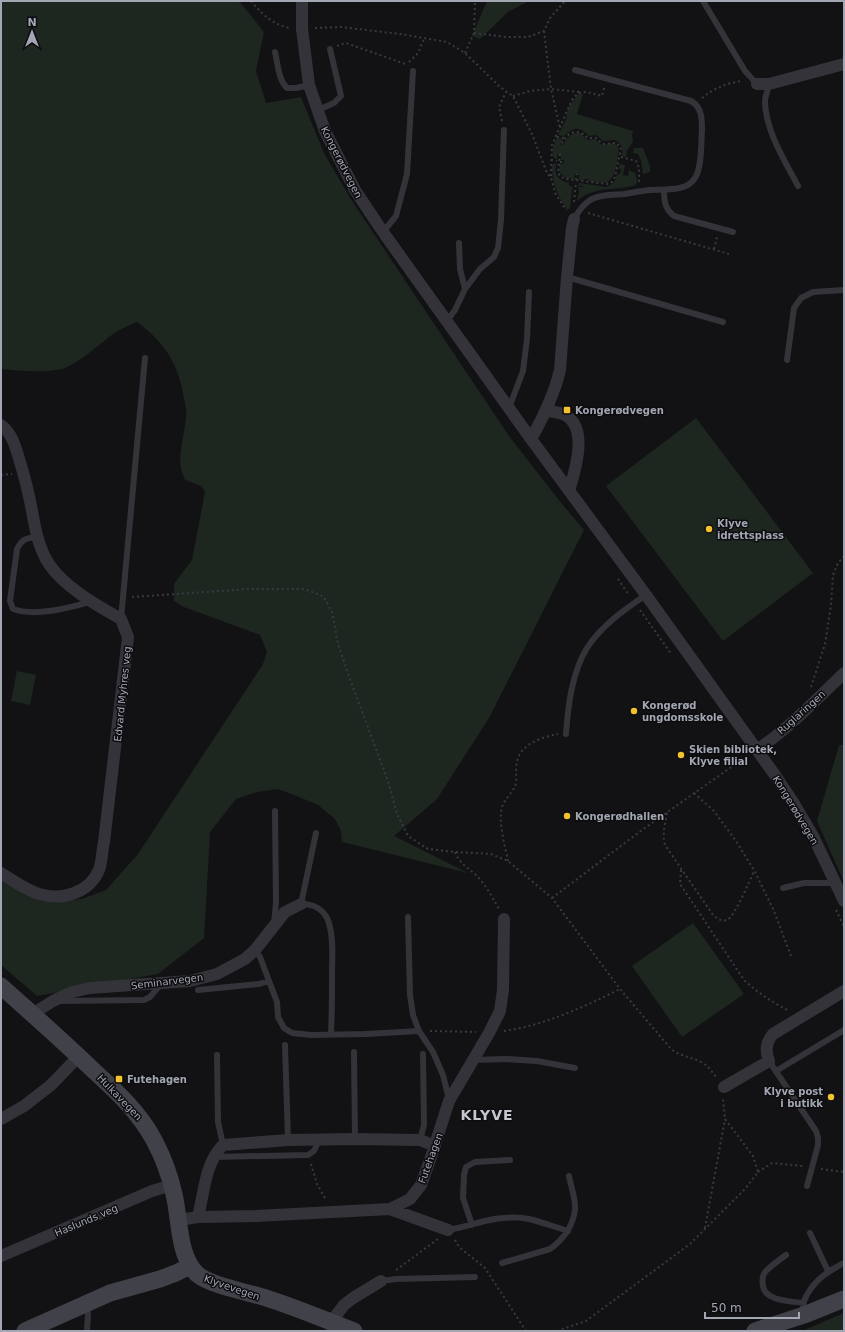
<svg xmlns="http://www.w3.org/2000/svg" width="845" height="1332" viewBox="0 0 845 1332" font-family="'DejaVu Sans',sans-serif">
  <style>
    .green { fill: #1e2620 }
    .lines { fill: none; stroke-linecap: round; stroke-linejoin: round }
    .path { stroke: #393a40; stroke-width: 2; stroke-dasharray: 2 3; stroke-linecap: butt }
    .lane { stroke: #333339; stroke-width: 6 }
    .street { stroke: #333339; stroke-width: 12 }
    .secondary { stroke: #414249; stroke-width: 17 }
    .poi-dot { fill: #f2c32c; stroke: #0d0d0f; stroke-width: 1.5 }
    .labels { text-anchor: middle; stroke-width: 3; stroke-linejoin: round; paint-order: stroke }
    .street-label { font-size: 10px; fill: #a3a7b4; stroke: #0d0d0f }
    .poi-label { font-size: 10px; font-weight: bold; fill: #a3a7b4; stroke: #0d0d0f; text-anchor: start }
    .district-label { font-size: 14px; font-weight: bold; letter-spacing: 1px; fill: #c4c6d0; stroke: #0d0d0f }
  </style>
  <rect width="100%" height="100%" fill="#121214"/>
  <!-- green -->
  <path class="green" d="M1 1H239L264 32 256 71 266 103 301 97 324 153 352 201 509 436 562 504 584 530 489 718 437 799 394 836 468 873 342 842 341 831 335 819 318 805 299 797 278 789 257 792 236 799 210 832 204 938 158 974 37 996 1 965V880L24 894 45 902 82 899 106 890 138 854 263 664 267 652 260 635 184 607 174 601V584L192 560 205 492 201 486 185 480C184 476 181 472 181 468 178 451 185 434 186 417 187 411 185 404 184 398 178 363 165 343 137 322 124 327 113 333 103 342 92 350 76 365 62 369 42 373 21 371 1 369Z
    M487 1H529L508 12 480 39 472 36Z
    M578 94H583L577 114 633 131 632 135 633 142 627 150 626 157 622 156C623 148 622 144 615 140L603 141 596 135 589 136C579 127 575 126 564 136L558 135 566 120 568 108Z
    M574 133H580L588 140 595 139 602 145 613 143 617 145 619 149C617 161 617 177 606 183L589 181 588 179H585L583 180H579V175L575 174 574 179 566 178 561 174 559 170 560 164H563L564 160H561V154H558L557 159 554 158C551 152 553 144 557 138L563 139 560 144 563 145 567 138Z
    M634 148H643L650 166V172L643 174 641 160 638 154 633 153Z
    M555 163 557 164C552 173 559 181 569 183V186L573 187C571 193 571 201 570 208L567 210C558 196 551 182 552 165Z
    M619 164 625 165 623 175 628 176 629 170 635 173 637 180 636 185C621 190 605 187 590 193 585 194 581 198 577 201L579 192 578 187H583V186H578L579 183 606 187C612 185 616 181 617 174H620L621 169H619Z
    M696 418 813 573 723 641 606 486Z
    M17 671 36 675 30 705 11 701Z
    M839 745H844V882L817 821Z
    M693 923 744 994 682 1037 632 966Z
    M844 1313V1331H802Z"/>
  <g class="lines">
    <!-- path -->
    <path class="path" d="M251 1C262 14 273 25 290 28
      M315 28 341 27 400 34 447 42 465 53 500 87 513 96 532 134 547 173 551 178 555 193 566 210
      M544 31 551 89 560 128
      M474 33 506 37H528L544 31 550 18 565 1
      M337 46 346 43 408 65
      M465 53 474 33 475 1
      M409 62 418 53 424 39
      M513 96 530 91 551 89 580 92
      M702 98C714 88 727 83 742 81
      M502 121 499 107 506 92
      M557 137 565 138
      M560 154 558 173 561 177 566 179 607 184 612 182 615 177 621 149 620 146 616 143 603 144 596 138H588C577 127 567 132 561 145
      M621 157 636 161 639 168V182
      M551 160 557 161
      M560 162H564
      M551 176 552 145 572 100C581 87 589 93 602 96L604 88
      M576 180 577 174
      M574 202 576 183
      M588 213 729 254
      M714 249 717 237
      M1 475 12 474
      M618 579 629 595
      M132 597 249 589H304L323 596 332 612 338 644 351 682 388 781 397 814 408 836 428 849 455 852 491 854 508 861 552 898 620 989 671 1049C681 1057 693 1057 703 1063 709 1067 712 1072 716 1077
      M640 610 672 655
      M811 687 825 644 831 605 833 575 838 563 844 556
      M694 793 714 811 736 841 754 870 774 911 791 956
      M667 813C665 825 662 834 665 845L713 915C717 918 721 922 727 920 735 916 750 880 754 871
      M455 852C459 863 468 868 476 875 486 885 492 897 499 909
      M508 861C505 846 498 822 502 807 505 798 514 792 516 783 517 776 515 769 517 762 520 744 542 737 558 734
      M681 870 680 884 744 980C758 993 772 1002 789 1011
      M552 898 642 830 747 756
      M836 910 844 927
      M430 1031 476 1032
      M504 1031C545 1025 584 1007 620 989
      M311 1164 317 1184 326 1200
      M821 1169 844 1172
      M758 1172 772 1163 803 1166
      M705 1228 725 1119
      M455 1240 459 1247 485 1268 526 1331
      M396 1270 438 1239
      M557 1331 586 1321 690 1244 745 1189 758 1172 753 1156 725 1119 723 1099"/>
    <!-- lane -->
    <path class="lane" d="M703 1 745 71 757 84
      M275 52C278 64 278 79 287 88H296L309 85
      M769 84C768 90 765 96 765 102 766 132 785 161 798 186
      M318 110 334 103 341 96 330 49
      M664 190C664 201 665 209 674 216L733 232
      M574 219C578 212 584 203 592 199 602 194 615 195 625 194 634 192 641 191 650 190 664 189 687 192 695 178 702 168 701 143 702 130 702 119 702 107 691 101L575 70
      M383 232 396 216 407 174 413 71
      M459 243 460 269 465 289
      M567 277 723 322
      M447 321 455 310 465 289 480 269 494 257 498 248 501 220 504 130
      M787 360 794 308 801 298 813 292 844 290
      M509 408 523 371 527 339 529 292
      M37 537C26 538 22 539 17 549L10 601 13 609C36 617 67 608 90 602
      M121 619 145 358
      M566 734C568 706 572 672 587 648 601 626 625 609 646 595
      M316 833 301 904C314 904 325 910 329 923 334 940 332 958 332 975 332 995 332 1014 331 1033
      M783 888 804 883H836
      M408 917 410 995 413 1015 419 1031 433 1052 443 1075 449 1099
      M274 923 276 903 275 811
      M255 950 260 957 277 1002 278 1017 284 1028 292 1033 311 1035 366 1034 419 1031
      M198 990 259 984 269 981
      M59 1001 144 1000 150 997 161 984
      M285 1045 288 1140
      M354 1052 355 1139
      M217 1055 218 1122 223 1145
      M473 1060 506 1059 537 1061 575 1068
      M769 1061 816 1131 818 1138V1145L807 1186
      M776 1071 844 1030
      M420 1140 424 1125 423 1054
      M214 1157 308 1155 314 1151 319 1140
      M472 1225 463 1198 464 1175 466 1167 475 1162 510 1160
      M448 1230C461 1228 473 1224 485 1221 499 1218 515 1216 529 1219 542 1222 555 1227 568 1231
      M810 1233 828 1271
      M786 1255C779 1260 772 1265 766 1271 762 1275 762 1280 763 1286 765 1301 790 1301 803 1303
      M502 1263 550 1249C563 1240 573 1226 575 1210 576 1199 571 1187 569 1176
      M381 1281 396 1279 475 1277
      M87 1305 88 1314 87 1331
      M803 1307C803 1302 805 1298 808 1293 817 1278 829 1271 844 1263"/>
    <!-- street -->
    <path class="street" d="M302 1V29L309 85 325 131 355 190 383 232 531 439 646 595 777 778 793 802 813 836 844 901
      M757 84H769L844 64
      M546 411C553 412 559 412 565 415 589 428 575 471 569 491
      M1 425C13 434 16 449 20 462 23 472 26 482 28 492 34 516 35 543 49 564 64 587 98 606 121 619L128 637 104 842C102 851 102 862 99 870 89 893 62 901 39 894 26 890 12 880 1 873
      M531 439C544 416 554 395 560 370L567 277 572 228 574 219
      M757 750C789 728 816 700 844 673
      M32 1014 53 1001 72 992 90 988 190 981 217 974 245 959 255 950 285 912 301 904
      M724 1087 769 1061C765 1051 766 1042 773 1034L844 991
      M1 1119 24 1106 51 1085 79 1056
      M390 1209 448 1230
      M198 1217C204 1193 205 1163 223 1145L288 1140 355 1139 420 1140 435 1146
      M179 1220 198 1217 256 1216 390 1209 410 1199 421 1185 431 1157 449 1101 489 1033 500 1011 503 990 504 919
      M1 1256 152 1191 172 1185
      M331 1322 344 1305 353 1298 381 1281"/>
    <!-- secondary -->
    <path class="secondary" d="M1 986C32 1014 63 1041 93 1070 116 1091 139 1112 154 1140 163 1157 170 1176 174 1194 180 1219 178 1256 197 1274 211 1286 248 1292 266 1298 295 1307 325 1320 354 1331
      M25 1331 110 1293 160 1279 176 1273 190 1266
      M755 1331 804 1315 844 1299"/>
  </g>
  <!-- markers -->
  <g class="poi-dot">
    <rect x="563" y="406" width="8" height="8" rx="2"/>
    <circle cx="709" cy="529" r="4"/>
    <circle cx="634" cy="711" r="4"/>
    <circle cx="681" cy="755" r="4"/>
    <circle cx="567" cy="816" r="4"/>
    <rect x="115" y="1075" width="8" height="8" rx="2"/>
    <circle cx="831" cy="1097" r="4"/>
  </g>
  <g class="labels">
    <!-- street labels -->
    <g class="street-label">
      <text transform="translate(342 162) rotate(63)" y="4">Kongerødvegen</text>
      <text transform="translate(122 694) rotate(-84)" y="4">Edvard Myhres veg</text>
      <text transform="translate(801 712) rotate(-42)" y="4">Ruglaringen</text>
      <text transform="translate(796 810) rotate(59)" y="4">Kongerødvegen</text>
      <text transform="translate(167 981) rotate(-7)" y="4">Seminarvegen</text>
      <text transform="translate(120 1097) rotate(46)" y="4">Hulkavegen</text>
      <text transform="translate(430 1158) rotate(-70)" y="4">Futehagen</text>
      <text transform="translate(86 1220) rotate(-23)" y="4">Haslunds veg</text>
      <text transform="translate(232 1287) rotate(19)" y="4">Klyvevegen</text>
    </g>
    <!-- poi labels -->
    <g class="poi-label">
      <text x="575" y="414">Kongerødvegen</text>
      <text x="717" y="527">Klyve<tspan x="717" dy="12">idrettsplass</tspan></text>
      <text x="642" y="709">Kongerød<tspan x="642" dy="12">ungdomsskole</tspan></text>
      <text x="689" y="753">Skien bibliotek,<tspan x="689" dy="12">Klyve filial</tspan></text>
      <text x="575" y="820">Kongerødhallen</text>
      <text x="127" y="1083">Futehagen</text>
      <text x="823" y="1095" text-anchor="end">Klyve post<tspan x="823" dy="12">i butikk</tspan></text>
    </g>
    <!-- district labels -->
    <g class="district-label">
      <text x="487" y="1120">KLYVE</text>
    </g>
  </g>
  <!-- border -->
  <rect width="845" height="1332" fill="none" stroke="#a3a7b4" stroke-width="4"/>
  <!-- north arrow -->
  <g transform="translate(32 32)" stroke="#0d0d0f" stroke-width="3" paint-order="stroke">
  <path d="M0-3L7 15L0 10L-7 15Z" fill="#a3a7b4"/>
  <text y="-6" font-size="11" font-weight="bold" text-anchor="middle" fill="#a3a7b4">N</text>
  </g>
  <!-- scale -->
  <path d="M705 1312v6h94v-6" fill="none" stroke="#a3a7b4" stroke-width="2"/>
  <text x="711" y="1312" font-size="12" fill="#a3a7b4" stroke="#0d0d0f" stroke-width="3" paint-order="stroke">50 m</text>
</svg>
